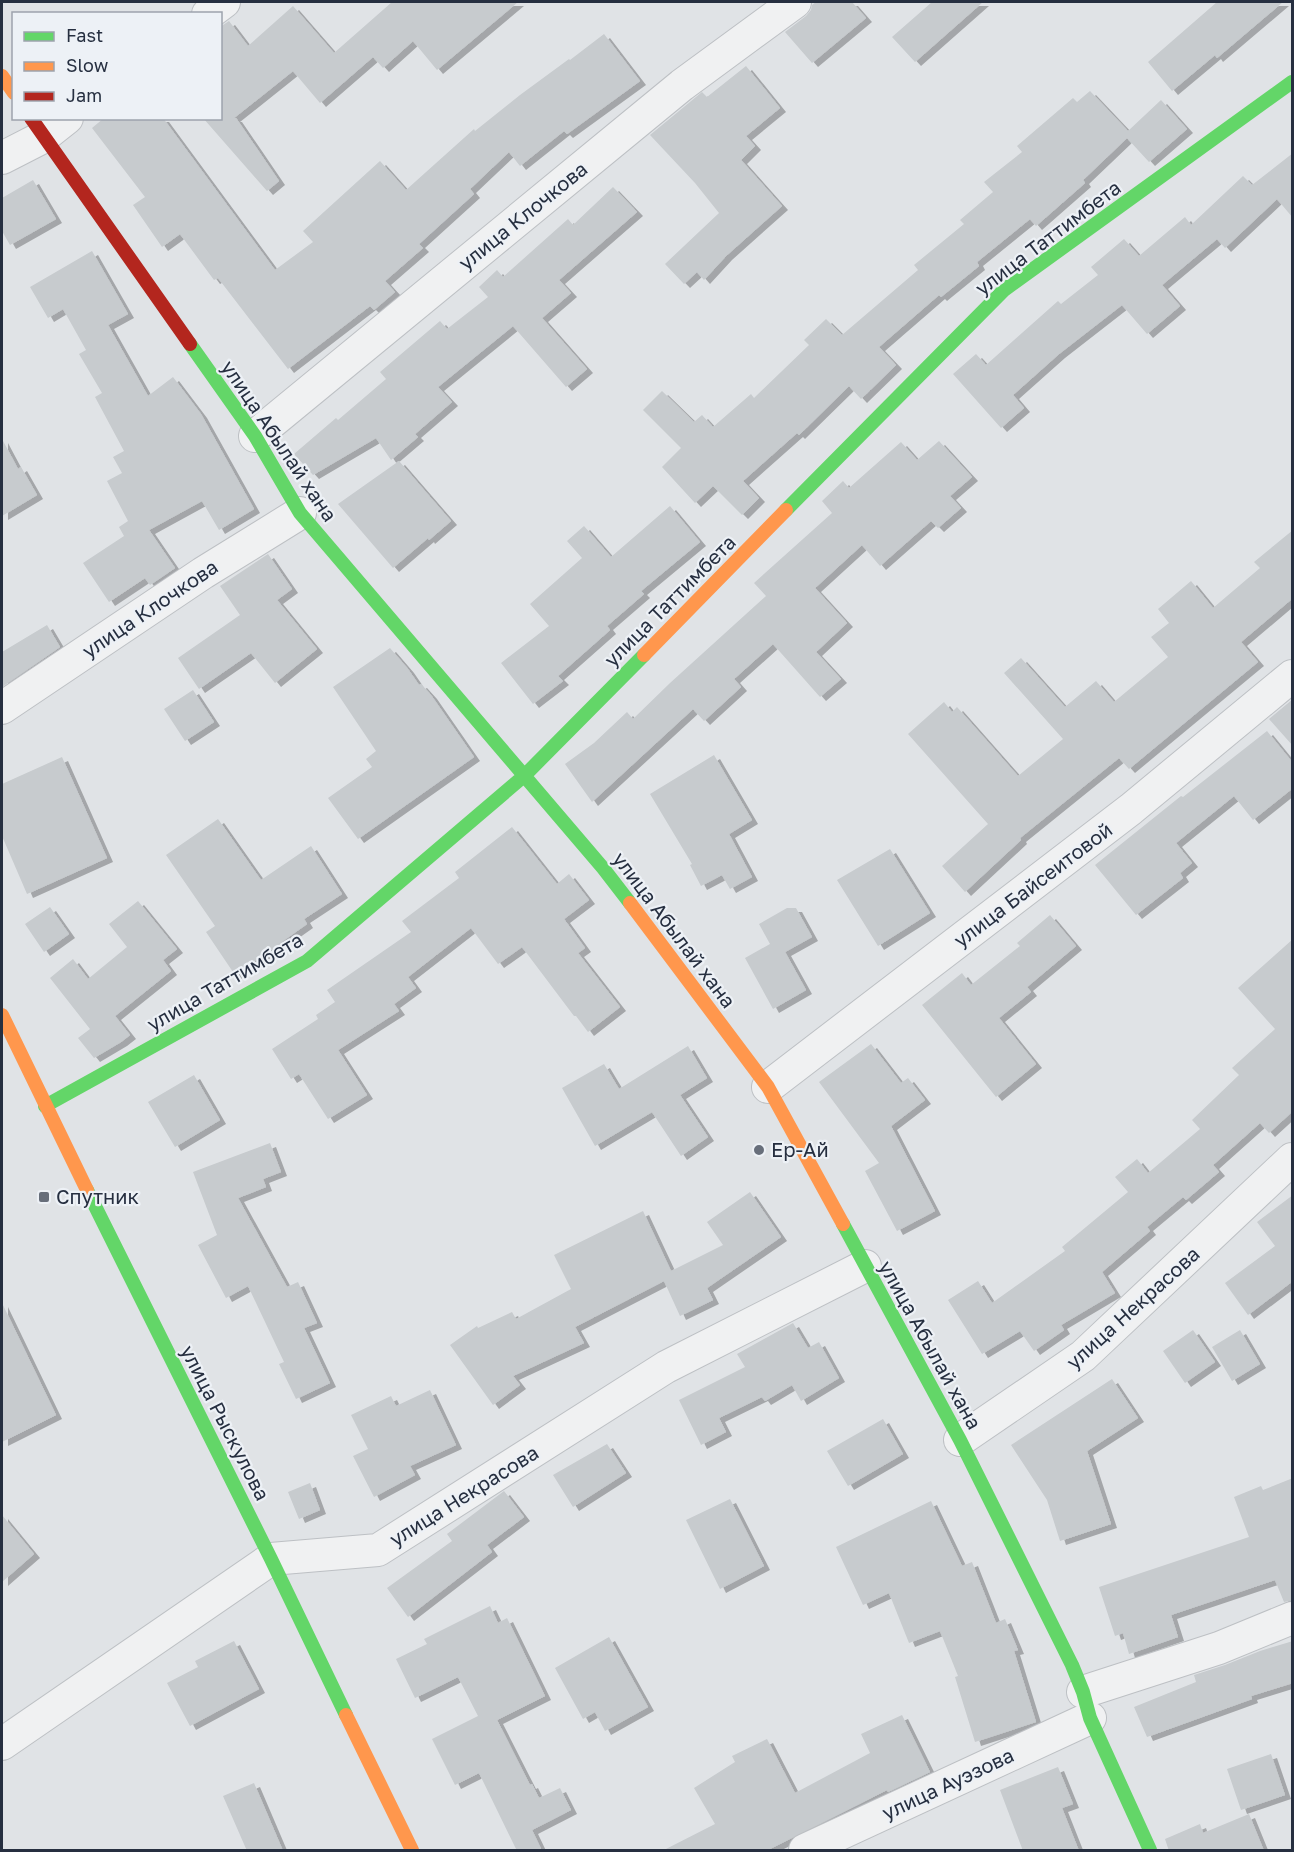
<svg xmlns="http://www.w3.org/2000/svg" width="1294" height="1852" viewBox="0 0 1294 1852" font-family="'Golos Text',sans-serif">
  <style>
    .building { fill: #c7cbce; filter: url(#shadow) }
    .lines { fill: none; stroke-linecap: round; stroke-linejoin: round }
    .street-casing { stroke: #bdc0c4; stroke-width: 34 }
    .street { stroke: #f0f1f2; stroke-width: 32 }
    .fast { stroke: #63d668; stroke-width: 14 }
    .slow { stroke: #ff974d; stroke-width: 14 }
    .jam { stroke: #b3261e; stroke-width: 14 }
    .poi-dot { fill: #676e7a; stroke: #edf1f6; stroke-width: 2 }
    .labels { text-anchor: middle; stroke-width: 4.5; stroke-linejoin: round; paint-order: stroke }
    .street-label { font-size: 20px; fill: #262f40; stroke: #edf1f6 }
    .poi-label { font-size: 20px; fill: #262f40; stroke: #edf1f6; text-anchor: start }
  </style>
  <defs>
    <filter id="shadow"><feDropShadow dx="6" dy="4" stdDeviation="0" flood-color="#0004"/></filter>
  </defs>
  <rect width="100%" height="100%" fill="#e0e3e6"/>
  <!-- building -->
  <path class="building" d="M392 2H518L437 70 413 41 383 68 373 57 320 103 293 71 234 118H236L279 181 267 191 203 118H220V27L229 21 248 46 293 6 334 53Z
    M816 2H852L866 18 812 63 785 32 806 16 811 10 812 5Z
    M932 2H983L915 62 892 37Z
    M1217 2H1283L1217 58 1215 55 1172 91 1148 62Z
    M604 34 640 81 567 134 564 131 520 166 509 152 470 189 474 194 419 244 423 248 385 281 395 292 374 310 370 306 288 369 218 278 214 280 180 234 162 247 133 205 145 197 92 128 104 118H163L275 270 313 242 303 231 380 161 406 190 474 129 475 131 520 95 569 59 570 60Z
    M746 66 780 108 746 136 755 146 741 160 782 206 726 256 704 280 697 272 684 284 665 264 719 213 695 183 650 135 702 92 707 97Z
    M1090 91 1128 131 1161 100 1187 129 1149 162 1127 138 1083 180 1085 183 1036 226 1030 219 977 262 979 266 941 297 939 295 879 347 896 365 861 399 849 386 799 435 797 433 743 481 759 498 742 515 713 486 695 503 662 467 681 448 643 410 662 391 694 422 702 415 713 427 751 394 754 398 809 345 804 340 826 319 842 335 918 270 914 265 964 224 960 220 993 192 984 182 1022 152 1017 146 1073 98 1077 102Z
    M1293 153V218L1277 199 1225 248 1217 239 1162 285 1180 306 1147 334 1122 305 1059 354 1013 395 1024 408 1001 428 953 374 976 354 986 365 1058 301 1061 304 1098 275 1091 267 1124 239 1139 256 1185 217 1191 225 1243 176 1252 185Z
    M33 180 56 219 10 245 2 231V198Z
    M613 187 637 212 559 280 571 293 542 318 587 369 566 387 513 326 438 387 452 402 415 434 418 437 391 460 376 438 313 475 294 454 336 418 338 420 386 379 380 372 440 321 447 329 488 297 479 287 497 270 503 277 568 219 573 225Z
    M92 251 128 314 108 325 148 396 173 377 201 414 254 509 219 530 202 501 149 530 175 568 150 585 145 578 109 602 83 563 124 536 119 527 128 521 107 481 122 473 113 457 124 451 95 397 102 393 79 354 86 350 63 309 48 318 30 287Z
    M2 439 18 469 21 467 37 495 2 516Z
    M939 441 972 477 950 496 961 508 938 528 931 521 880 566 862 545 815 588 847 623 816 652 841 679 820 697 773 644 734 679 741 687 704 721 693 709 592 802 565 764 594 743 627 712 633 719 670 683 766 596 754 583 832 513 822 501 843 481 849 488 901 442 917 460Z
    M399 461 451 521 429 540 428 538 393 568 338 504Z
    M670 506 700 542 641 591 644 594 607 626 610 630 558 676 563 681 533 704 501 663 549 626 530 604 582 558 567 541 584 526 611 557Z
    M1293 530V598L1241 642 1258 662 1129 769 1119 758 1020 838 1021 840 965 892 942 866 988 824 908 734 944 702 952 712 957 707 1018 776 1063 739 1004 673 1021 658 1065 707 1096 681 1114 702 1168 657 1151 637 1169 623 1158 609 1191 581 1213 608 1260 568 1254 562Z
    M268 554 292 589 277 600 317 649 275 683 251 653 199 689 178 658 240 615 220 586Z
    M47 625 60 647 2 687V652Z
    M390 648 408 669 419 685 421 684 431 695 474 757 358 839 328 798 372 767 366 759 376 751 333 687Z
    M193 690 214 722 185 741 164 709Z
    M1293 699V746L1269 719Z
    M1267 731 1293 763V788L1253 820 1234 796 1176 843 1192 863 1180 873 1183 878 1136 915 1095 865 1181 796 1183 797Z
    M714 755 752 820 729 834 752 877 730 889 722 875 701 886 690 865 692 864 650 794Z
    M62 757 107 858 27 894 2 836V784Z
    M218 819 261 880 311 846 342 894 304 919 307 924 235 975 206 932 215 926 166 855Z
    M512 827 557 884 569 874 589 900 564 919 585 948 578 953 620 1007 588 1032 576 1016H574L522 947 498 964 471 928 408 977 416 988 394 1004 399 1011 338 1050 367 1095 328 1119 299 1074 291 1079 272 1049 318 1019 316 1015 335 1002 327 990 411 932 402 921 459 878 455 872Z
    M890 849 930 913 878 946 837 880Z
    M138 901 177 949 163 960 171 971 115 1016 130 1035 121 1042 94 1058 78 1038 90 1029 50 978 73 959 88 979 127 947 109 924Z
    M50 907 69 934 44 952 25 924Z
    M787 908H796L812 937 785 952 806 990 773 1009 745 958 770 944 759 924Z
    M1050 915 1076 946 1027 987 1031 992 999 1018 1036 1064 996 1097 922 1005 962 973 971 985 1020 946 1017 943Z
    M1293 939V1111L1269 1133 1260 1123 1213 1165 1219 1172 1186 1200 1183 1197 1147 1227 1150 1231 1102 1272 1115 1293 1061 1325 1064 1330 1034 1351 1020 1331 982 1354 948 1300 978 1281 992 1303 1065 1251 1062 1247 1128 1192 1115 1177 1137 1159 1148 1173 1200 1129 1192 1120 1239 1075 1232 1068 1275 1029 1238 988Z
    M871 1044 901 1083 908 1078 925 1100 891 1126 935 1211 897 1231 865 1171 879 1163 819 1082Z
    M688 1046 707 1078 680 1095 708 1137 681 1156 652 1112 595 1146 562 1088 604 1064 619 1089Z
    M194 1075 220 1120 175 1147 148 1102Z
    M270 1143 281 1172 263 1179 266 1187 238 1198 287 1287 298 1282 317 1323 304 1328 330 1383 296 1399 279 1364 284 1362 248 1286 226 1298 198 1245 217 1235 193 1172Z
    M750 1192 781 1237 707 1288 713 1300 680 1316 664 1281 575 1327 584 1343 513 1376 520 1385 493 1405 450 1345 477 1326 478 1328 512 1312 516 1319 571 1289 554 1255 643 1211 671 1271 723 1245 707 1222Z
    M1293 1195V1281L1248 1315 1225 1283 1275 1246 1257 1222Z
    M2 1303 56 1415 2 1442Z
    M793 1323 808 1348 819 1342 839 1378 801 1401 792 1385 765 1401 762 1397 719 1418 726 1432 701 1445 679 1400 745 1367 737 1354Z
    M1193 1330 1215 1362 1185 1383 1163 1351Z
    M1240 1330 1260 1364 1232 1381 1212 1347Z
    M1112 1379 1138 1418 1087 1451 1111 1524 1060 1541 1047 1500 1011 1445Z
    M430 1390 456 1445 410 1466 415 1475 374 1497 353 1456 368 1449 351 1415 391 1396 396 1406Z
    M883 1419 903 1454 848 1486 827 1451Z
    M607 1444 626 1473 573 1507 553 1475Z
    M1293 1478V1600L1284 1602 1275 1580 1171 1615 1178 1637 1129 1654 1123 1633 1115 1636 1099 1587 1249 1537 1234 1497 1261 1486 1263 1490Z
    M310 1483 320 1510 299 1519 288 1492Z
    M504 1491 524 1517 487 1545 492 1552 408 1617 387 1588 452 1541 447 1534Z
    M730 1499 764 1566 720 1589 686 1520Z
    M931 1501 962 1566 972 1562 996 1623 1005 1619 1018 1650 1014 1651 1036 1722 975 1742 955 1677 958 1676 940 1631 909 1643 889 1593 863 1605 836 1547Z
    M2 1515 34 1554 2 1582Z
    M490 1606 498 1623 507 1618 545 1696 497 1720 530 1785 532 1784 539 1798 560 1788 571 1810 532 1830 542 1851H517L479 1773 455 1785 432 1739 478 1716 458 1677 415 1698 396 1659 427 1644 424 1639Z
    M609 1637 648 1707 605 1731 595 1712 583 1719 555 1668Z
    M234 1641 259 1689 190 1726 167 1683 198 1667 195 1661Z
    M1293 1641V1683L1251 1696 1252 1699 1147 1737 1134 1707 1196 1682 1194 1675 1225 1665 1260 1651Z
    M902 1715 930 1772 888 1792 887 1790 766 1851H662L715 1824 694 1788 735 1762 732 1756 767 1739 795 1793 870 1753 861 1734Z
    M1271 1754 1285 1795 1241 1810 1227 1769Z
    M1058 1767 1073 1804 1062 1808 1079 1851H1023L1000 1790Z
    M254 1783 283 1851H247L223 1796Z
    M1249 1814 1264 1851H1169L1165 1839 1200 1824 1203 1833Z"/>
  <g class="lines">
    <!-- street casing -->
    <g class="street-casing">
      <path id="street" d="M208 14 224 2
        M2 158 43 137 67 118
        M255 436 682 85 795 2
        M2 708 203 573 300 513
        M768 1087 1131 809 1292 676
        M960 1440 1083 1356 1292 1159
        M1083 1692 1219 1648 1292 1618
        M2 1744 271 1559 378 1550 666 1367 865 1266
        M805 1850 1090 1718"/>
    </g>
    <!-- street -->
    <use href="#street" class="street"/>
    <!-- fast -->
    <path class="fast" d="M190 344 255 436 300 513 603 868 630 903
      M786 510 1004 290 1292 82
      M45 1106 307 961 524 776 644 655
      M87 1190 271 1559 346 1715
      M843 1224 960 1440 1072 1665 1083 1692 1090 1718 1150 1850"/>
    <!-- slow -->
    <path class="slow" d="M2 76 14 93
      M644 655 786 510
      M630 903 768 1087 843 1224
      M2 1015 87 1190
      M346 1715 412 1850"/>
    <!-- jam -->
    <path class="jam" d="M31 118 190 344"/>
  </g>
  <!-- markers -->
  <g class="poi-dot">
    <circle cx="759" cy="1150" r="6"/>
    <rect x="38" y="1191" width="12" height="12" rx="3"/>
  </g>
  <g class="labels">
    <!-- street labels -->
    <g class="street-label">
      <text transform="translate(523 216) rotate(-39)" y="7">улица Клочкова</text>
      <text transform="translate(1048 238) rotate(-37)" y="7">улица Таттимбета</text>
      <text transform="translate(279 441) rotate(56)" y="7">улица Абылай хана</text>
      <text transform="translate(670 601) rotate(-45)" y="7">улица Таттимбета</text>
      <text transform="translate(150 609) rotate(-34)" y="7">улица Клочкова</text>
      <text transform="translate(1033 885) rotate(-37)" y="7">улица Байсеитовой</text>
      <text transform="translate(674 930) rotate(53)" y="7">улица Абылай хана</text>
      <text transform="translate(225 982) rotate(-30)" y="7">улица Таттимбета</text>
      <text transform="translate(1133 1308) rotate(-42)" y="7">улица Некрасова</text>
      <text transform="translate(930 1345) rotate(61)" y="7">улица Абылай хана</text>
      <text transform="translate(225 1423) rotate(63)" y="7">улица Рыскулова</text>
      <text transform="translate(464 1496) rotate(-32)" y="7">улица Некрасова</text>
      <text transform="translate(948 1784) rotate(-25)" y="7">улица Ауэзова</text>
    </g>
    <!-- poi labels -->
    <g class="poi-label">
      <text x="771" y="1157">Ер-Ай</text>
      <text x="56" y="1204">Спутник</text>
    </g>
  </g>
  <!-- border -->
  <rect width="1294" height="1852" fill="none" stroke="#262f40" stroke-width="6"/>
  <!-- legend -->
  <rect x="12" y="12" width="210" height="108" fill="#edf1f6" stroke="#9da3ad" stroke-width="1.5"/>
  <rect x="24" y="32" width="30" height="9" fill="#63d668" stroke="#9da3ad" stroke-width="1.5"/>
  <text x="66" y="42" font-size="18" fill="#262f40">Fast</text>
  <rect x="24" y="62" width="30" height="9" fill="#ff974d" stroke="#9da3ad" stroke-width="1.5"/>
  <text x="66" y="72" font-size="18" fill="#262f40">Slow</text>
  <rect x="24" y="92" width="30" height="9" fill="#b3261e" stroke="#9da3ad" stroke-width="1.5"/>
  <text x="66" y="102" font-size="18" fill="#262f40">Jam</text>
</svg>
